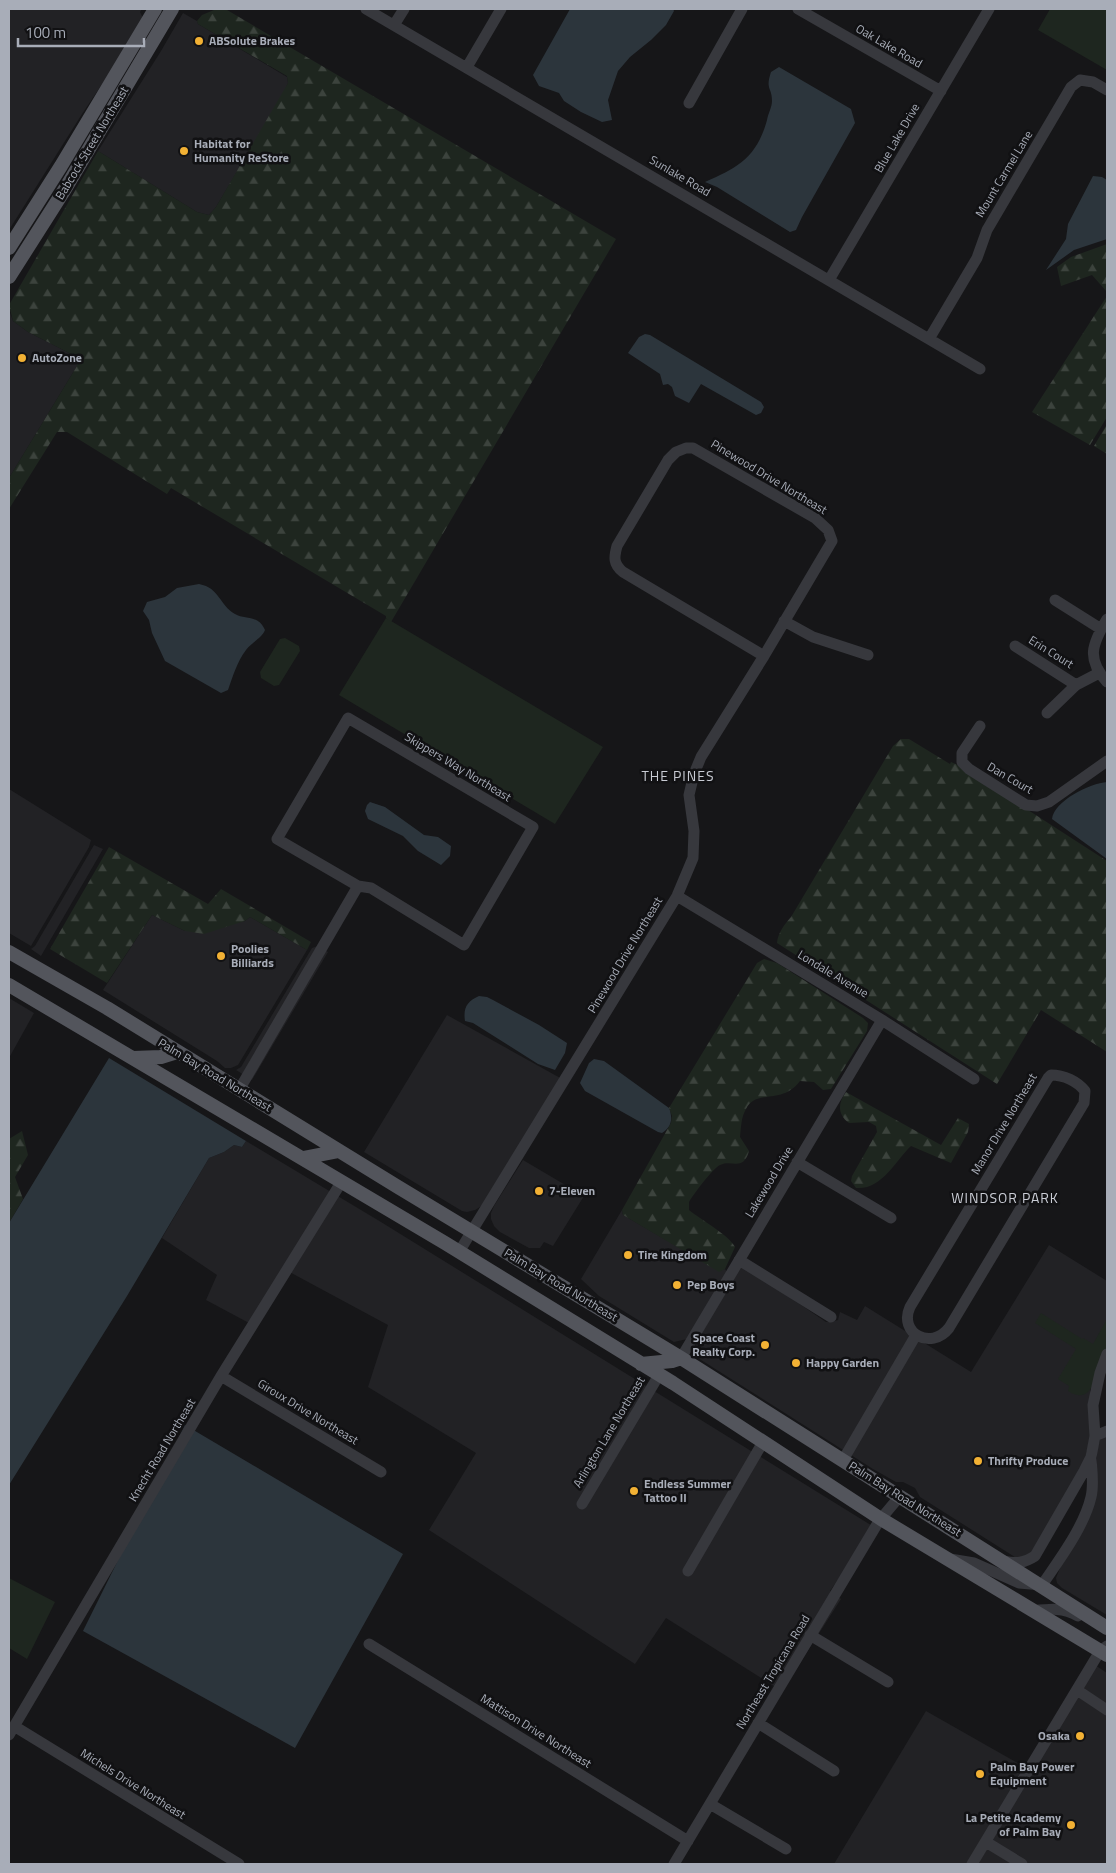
<svg xmlns="http://www.w3.org/2000/svg" width="1116" height="1873" viewBox="0 0 1116 1873" font-family="'Titillium Web',sans-serif">
  <style>
    .built { fill: #222225 }
    .green { fill: #1e261f }
    .forest { fill: url(#forest-firs) }
    .water { fill: #2c353c }
    .lines { fill: none; stroke-linecap: round; stroke-linejoin: round }
    .minor { stroke: #37383d; stroke-width: 11 }
    .major { stroke: #53555c; stroke-width: 14 }
    .poi-dot { fill: #f2b134; stroke: #111113; stroke-width: 2 }
    .labels { text-anchor: middle; stroke-width: 5; stroke-linejoin: round; paint-order: stroke }
    .poi-label { font-size: 12px; font-weight: bold; fill: #a8adb8; stroke: #111113; text-anchor: start }
    .street-label { font-size: 12px; fill: #a8adb8; stroke: #111113 }
    .neighbourhood-label { font-size: 14px; letter-spacing: 1px; fill: #c9ccd4; stroke: #111113 }
  </style>
  <defs>
    <pattern id="forest-firs" width="22" height="20" patternUnits="userSpaceOnUse" patternTransform="scale(1.25)"><rect width="22" height="20" fill="#1e261f"/><path d="M5 1l3.5 6h-7zM16 11l3.5 6h-7z" fill="#3c433d"/></pattern>
  </defs>
  <rect width="100%" height="100%" fill="#161618"/>
  <!-- built -->
  <path class="built" d="M9 9H142L140 12 143 18 119 59 82 114 9 230Z
    M183 13 197 21 198 24 287 77 288 83 283 94 216 207 209 215 197 212 98 151 161 51Z
    M9 310 13 321 28 332 77 357V366L9 478Z
    M9 789 91 840 89 847 31 946 9 933Z
    M94 845 103 849 41 956 31 949 35 946Z
    M152 915 185 931 230 924 245 921 250 917 307 950 238 1065 231 1068H225L217 1061 103 990Z
    M318 946 328 952 252 1080 236 1070 241 1067 312 948Z
    M9 998 34 1013 9 1058Z
    M447 1015 562 1079 483 1205 475 1210 467 1212 462 1211 364 1152Z
    M246 1141 381 1222 874 1527 830 1591 841 1599 782 1691 666 1618 635 1664 429 1530 476 1453 368 1387 388 1325 284 1269 249 1323 206 1300 217 1275 162 1238 209 1158 224 1152 234 1145 242 1147Z
    M523 1160 584 1196 553 1246 544 1242 540 1248H529L500 1232 494 1226 491 1219V1213L494 1206Z
    M622 1210 623 1215 719 1271 725 1269 727 1272 687 1339 674 1342 599 1296 581 1279Z
    M1049 1245 1107 1281V1344L1096 1369 1090 1390 1092 1428 1084 1464 1031 1553 1018 1559 920 1497 915 1488 903 1482H896L873 1469 698 1358 696 1353 695 1346 698 1339 740 1268H747L826 1322H832L838 1320 840 1312 857 1320 865 1306 971 1372Z
    M1107 1434V1615L1062 1588 1057 1583 1056 1578 1097 1476V1450L1100 1440Z
    M1095 1665 1107 1673V1864H834L926 1711 1030 1770Z"/>
  <!-- green -->
  <path class="green" d="M1050 9H1107V70L1038 30Z
    M386 618 603 747 555 824 339 695Z
    M285 638 299 646 300 651 279 685 274 686 261 678 260 672 280 639Z
    M1041 1313 1082 1339 1083 1338 1093 1344 1107 1319C1107 1328 1109 1338 1107 1347 1106 1353 1102 1359 1100 1365 1095 1381 1090 1405 1068 1391L1069 1386 1058 1379 1076 1349 1035 1323Z
    M9 1578 55 1602 27 1659 9 1648Z"/>
  <!-- forest -->
  <path class="forest" d="M214 10H227L616 239 391 622 386 618V616L171 488 167 494 67 432H57L9 509V478L77 366V357L28 332 13 321 9 305 98 151 197 212 209 215 216 207 288 83 287 76 198 24 197 21 202 15Z
    M1107 244V292L1092 275 1061 286 1057 267 1071 257Z
    M1107 296V417L1090 445 1032 412Z
    M1107 424V454L1094 446Z
    M901 739H909L950 764 951 762 958 765 1107 861V1052L1041 1010 997 1084 777 943C778 933 784 925 791 917L893 746Z
    M109 847 208 904 221 889 311 942 307 950 250 917 245 921 204 934 185 931 152 915 107 983 50 949Z
    M764 959 777 963 863 1018 868 1023 867 1031 831 1089 823 1090 814 1082 800 1081C781 1106 756 1088 746 1109 741 1117 741 1128 740 1137L749 1151C743 1172 732 1159 720 1165 713 1168 693 1195 689 1202V1210C701 1220 729 1235 735 1247L725 1269 719 1272 623 1215 622 1210 671 1123 672 1116 669 1108 757 963Z
    M846 1092 941 1145 958 1118 969 1124 968 1132 951 1163 911 1146C895 1161 882 1190 856 1188L851 1181 852 1176 877 1132 876 1126 869 1122 849 1123C837 1114 838 1103 846 1092Z
    M22 1131 28 1155 15 1177 23 1199 9 1223V1139Z"/>
  <!-- water -->
  <path class="water" d="M570 9H673L674 11 666 25 651 40 630 57 618 71 608 100 612 120 602 122 581 112 564 101 559 93 539 86 533 75Z
    M779 67 851 109 855 123 802 217 796 230 790 232 717 187 705 182C738 168 757 157 767 120 768 114 772 107 772 101 772 87 765 90 771 72Z
    M1093 176 1102 177 1107 180V239L1074 250 1046 270 1066 239 1068 224Z
    M645 334 650 335 761 402 764 407 761 413 756 415 701 384 689 403 675 396 672 387 668 384 663 385 660 374 628 353 639 337Z
    M199 584C220 588 219 605 235 614 245 620 258 614 265 630 262 638 252 642 246 650 237 662 233 676 228 690L221 693 165 661 152 633 149 620 143 611 147 602 165 597 177 588Z
    M1107 782V859L1052 819C1054 801 1090 783 1107 782Z
    M370 802 385 807 424 835 438 837 451 846 450 856 441 865 418 851 403 836 368 819 365 811 367 805Z
    M479 996 487 997 493 1000 539 1025 567 1043 565 1053 555 1070 538 1064 473 1023 465 1021C463 1008 467 1001 479 996Z
    M109 1058 246 1141 242 1147 234 1145 224 1152 209 1158 127 1296 9 1485V1223Z
    M594 1059 604 1061 669 1108C673 1118 672 1127 662 1133L658 1132 585 1091 580 1083 589 1063Z
    M185 1425 403 1554 295 1748 83 1631Z"/>
  <g class="lines">
    <!-- minor -->
    <path class="minor" d="M366 9 980 369
      M798 9 941 91
      M394 25 404 9
      M467 67 501 9
      M689 103 742 9
      M829 280 989 9
      M929 339 977 258 987 230 1071 87 1080 80 1093 82 1107 90
      M686 448H693L815 518 828 530 832 541 764 656 623 572C613 564 614 557 617 546L668 460 676 452Z
      M1055 600 1101 629
      M1107 619C1092 644 1086 659 1107 682
      M784 621 813 637 868 655
      M1015 646 1076 685 1099 673
      M1047 713 1076 685
      M348 718 533 827 464 945 371 888 358 886 277 839Z
      M980 726 962 753V762L969 769 1026 805 1037 806 1049 802 1107 761
      M677 896 882 1020 974 1079
      M1051 1075C1064 1075 1077 1081 1085 1091L1084 1103 949 1328C931 1351 898 1333 910 1307L1048 1078Z
      M239 1090 358 886
      M797 1162 891 1218
      M459 1252 677 896 693 858 694 831 689 795 694 774 701 757 764 656
      M739 1260 831 1317
      M681 1358 882 1020
      M221 1376 381 1472
      M1095 1436 1107 1431
      M843 1460 916 1335
      M582 1504 659 1375
      M950 1559 974 1563 1019 1583 1042 1585C1059 1560 1084 1527 1091 1497 1094 1485 1092 1471 1091 1459
      M1004 1561C1016 1564 1024 1563 1035 1556L1084 1471 1091 1457 1095 1436 1093 1405 1100 1373 1107 1354
      M688 1571 763 1442
      M1032 1611C1049 1609 1063 1607 1078 1616
      M810 1635 888 1682
      M369 1644 688 1841
      M1077 1690 1107 1710
      M758 1723 834 1771
      M14 1726 239 1864
      M9 1735 221 1376 342 1181
      M710 1804 786 1849
      M986 1842 1022 1864
      M674 1864 879 1521 900 1496
      M972 1864 1100 1651 1107 1646"/>
    <!-- major -->
    <path class="major" d="M9 248 61 166 155 9
      M9 277 65 189 172 9
      M9 952 107 1008 398 1187 681 1358 1107 1628
      M9 985 445 1243 673 1383 881 1519 1107 1655
      M133 1058 161 1057 177 1052
      M303 1158 339 1151
      M641 1364 672 1361 681 1358"/>
  </g>
  <!-- markers -->
  <g class="poi-dot">
    <circle cx="199" cy="41" r="5"/>
    <circle cx="184" cy="151" r="5"/>
    <circle cx="22" cy="358" r="5"/>
    <circle cx="221" cy="956" r="5"/>
    <circle cx="539" cy="1191" r="5"/>
    <circle cx="628" cy="1255" r="5"/>
    <circle cx="677" cy="1285" r="5"/>
    <circle cx="765" cy="1345" r="5"/>
    <circle cx="796" cy="1363" r="5"/>
    <circle cx="978" cy="1461" r="5"/>
    <circle cx="634" cy="1491" r="5"/>
    <circle cx="1080" cy="1736" r="5"/>
    <circle cx="980" cy="1774" r="5"/>
    <circle cx="1071" cy="1825" r="5"/>
  </g>
  <g class="labels">
    <!-- poi labels -->
    <g class="poi-label">
      <text x="209" y="45">ABSolute Brakes</text>
      <text x="194" y="148">Habitat for<tspan x="194" dy="14">Humanity ReStore</tspan></text>
      <text x="32" y="362">AutoZone</text>
      <text x="231" y="953">Poolies<tspan x="231" dy="14">Billiards</tspan></text>
      <text x="549" y="1195">7-Eleven</text>
      <text x="638" y="1259">Tire Kingdom</text>
      <text x="687" y="1289">Pep Boys</text>
      <text x="755" y="1342" text-anchor="end">Space Coast<tspan x="755" dy="14">Realty Corp.</tspan></text>
      <text x="806" y="1367">Happy Garden</text>
      <text x="988" y="1465">Thrifty Produce</text>
      <text x="644" y="1488">Endless Summer<tspan x="644" dy="14">Tattoo II</tspan></text>
      <text x="1070" y="1740" text-anchor="end">Osaka</text>
      <text x="990" y="1771">Palm Bay Power<tspan x="990" dy="14">Equipment</tspan></text>
      <text x="1061" y="1822" text-anchor="end">La Petite Academy<tspan x="1061" dy="14">of Palm Bay</tspan></text>
    </g>
    <!-- street labels -->
    <g class="street-label">
      <text transform="translate(889 46) rotate(30)" y="4">Oak Lake Road</text>
      <text transform="translate(897 138) rotate(-60)" y="4">Blue Lake Drive</text>
      <text transform="translate(92 143) rotate(-59)" y="4">Babcock Street Northeast</text>
      <text transform="translate(1004 174) rotate(-59)" y="4">Mount Carmel Lane</text>
      <text transform="translate(680 176) rotate(30)" y="4">Sunlake Road</text>
      <text transform="translate(769 477) rotate(31)" y="4">Pinewood Drive Northeast</text>
      <text transform="translate(1051 652) rotate(32)" y="4">Erin Court</text>
      <text transform="translate(458 767) rotate(31)" y="4">Skippers Way Northeast</text>
      <text transform="translate(1010 778) rotate(30)" y="4">Dan Court</text>
      <text transform="translate(625 955) rotate(-59)" y="4">Pinewood Drive Northeast</text>
      <text transform="translate(833 974) rotate(31)" y="4">Londale Avenue</text>
      <text transform="translate(215 1075) rotate(31)" y="4">Palm Bay Road Northeast</text>
      <text transform="translate(1004 1124) rotate(-59)" y="4">Manor Drive Northeast</text>
      <text transform="translate(769 1182) rotate(-59)" y="4">Lakewood Drive</text>
      <text transform="translate(561 1285) rotate(31)" y="4">Palm Bay Road Northeast</text>
      <text transform="translate(308 1412) rotate(31)" y="4">Giroux Drive Northeast</text>
      <text transform="translate(609 1432) rotate(-59)" y="4">Arlington Lane Northeast</text>
      <text transform="translate(162 1450) rotate(-59)" y="4">Knecht Road Northeast</text>
      <text transform="translate(905 1499) rotate(32)" y="4">Palm Bay Road Northeast</text>
      <text transform="translate(773 1672) rotate(-59)" y="4">Northeast Tropicana Road</text>
      <text transform="translate(536 1731) rotate(32)" y="4">Mattison Drive Northeast</text>
      <text transform="translate(133 1784) rotate(32)" y="4">Michels Drive Northeast</text>
    </g>
    <!-- neighbourhood labels -->
    <g class="neighbourhood-label">
      <text x="678" y="781">THE PINES</text>
      <text x="1005" y="1203">WINDSOR PARK</text>
    </g>
  </g>
  <!-- border -->
  <rect width="1116" height="1873" fill="none" stroke="#a8adb8" stroke-width="20"/>
  <!-- scale -->
  <path d="M18 38v8h126v-8" fill="none" stroke="#a8adb8" stroke-width="2.5"/>
  <text x="25" y="38" font-size="15" fill="#a8adb8" stroke="#111113" stroke-width="4" paint-order="stroke">100 m</text>
</svg>
